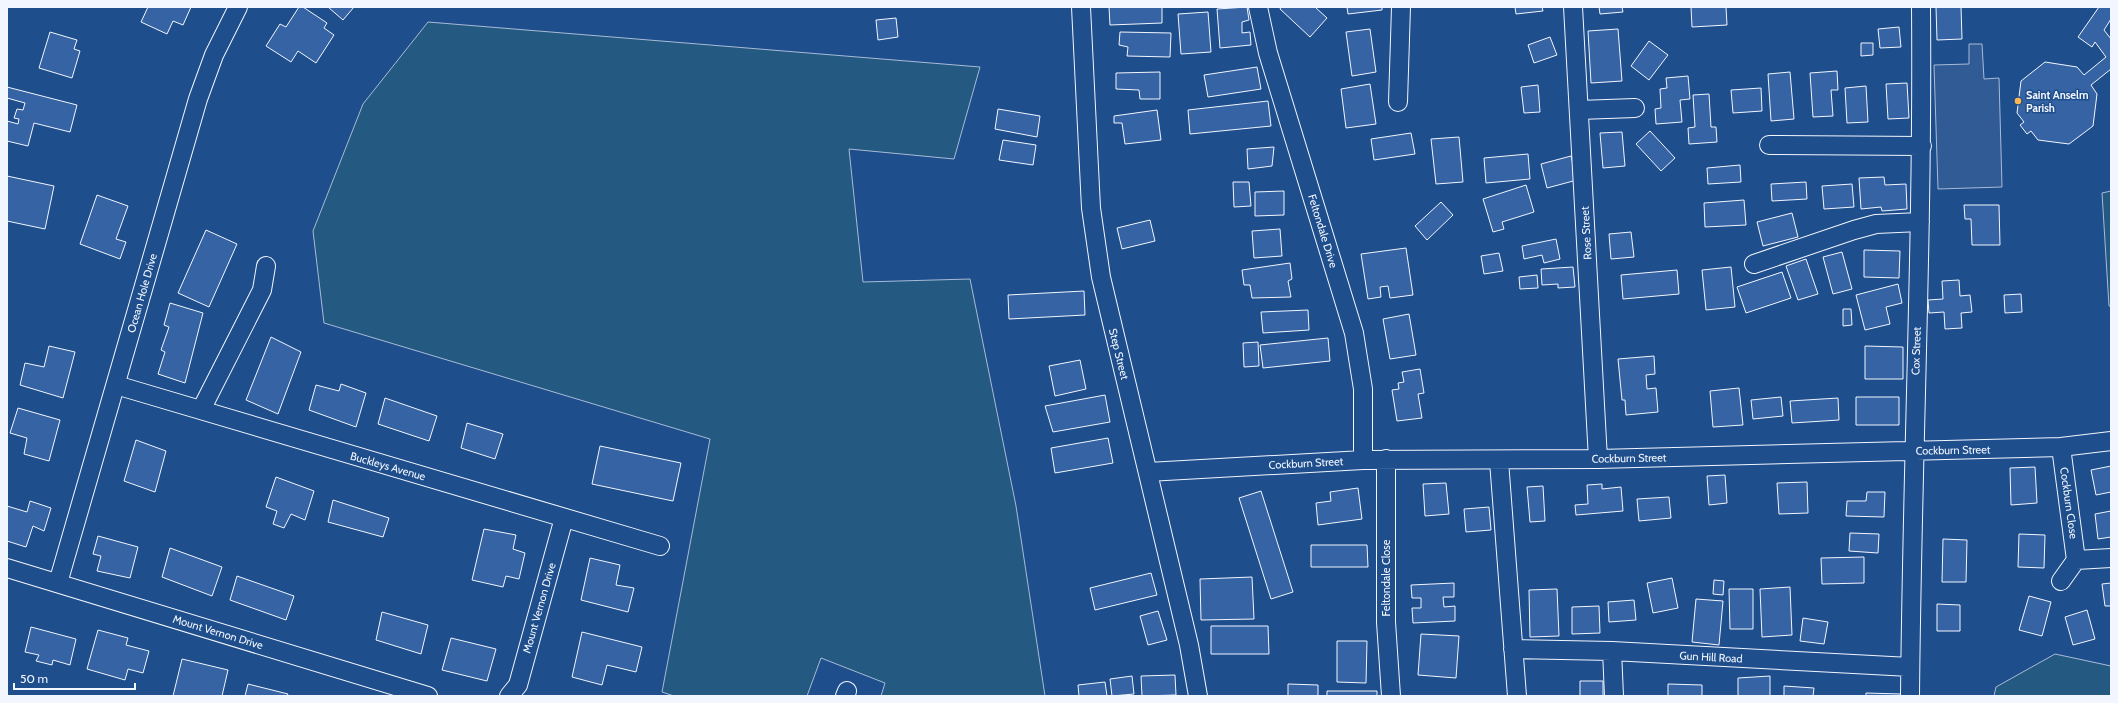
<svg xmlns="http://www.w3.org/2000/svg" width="2118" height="703" viewBox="0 0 2118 703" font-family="Cabin,sans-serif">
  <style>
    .green { fill: #245a82; stroke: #a8bbd7 }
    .parking { fill: #305b95; stroke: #a8bbd7 }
    .building { fill: #3563a3; stroke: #f2f6ff }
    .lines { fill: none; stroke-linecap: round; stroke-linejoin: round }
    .minor-casing { stroke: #f2f6ff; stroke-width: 20 }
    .minor { stroke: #1f4e8c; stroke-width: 18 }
    .poi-dot { fill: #ffb74d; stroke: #1f4e8c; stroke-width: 1.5 }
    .labels { text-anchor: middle; stroke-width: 3; stroke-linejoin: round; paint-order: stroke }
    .poi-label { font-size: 11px; font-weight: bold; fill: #f2f6ff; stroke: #1f4e8c; text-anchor: start }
    .street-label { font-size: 11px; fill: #f2f6ff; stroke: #1f4e8c }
  </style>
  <rect width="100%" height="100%" fill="#1f4e8c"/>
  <!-- green -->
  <path class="green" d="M428 22 980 67 954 159 849 149 863 282 970 279 1016 506 1045 696H881L885 683 821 658 807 696H674L662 692 710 439 324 323 313 231 363 104Z
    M2111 191V306H2109L2102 193Z
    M2055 654 2111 666V696H1994L1996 687Z"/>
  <!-- parking -->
  <path class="parking" d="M1969 44H1982L1984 79 1999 78 2002 187 1938 189 1934 65 1969 64Z"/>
  <!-- building -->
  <path class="building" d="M148 7H191L183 25 173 21 167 34 141 22Z
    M299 7H303L327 23 324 28 334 35 316 63 298 51 291 62 266 46 280 24 286 27Z
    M328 7H354L343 20Z
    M1109 7H1162V23L1110 25Z
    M1247 7 1249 20 1242 22V33L1250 32 1251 45 1220 48 1217 9Z
    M1281 7H1315L1327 18 1310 37 1280 9Z
    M1347 7H1382V10L1348 14Z
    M1515 7H1542L1543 11 1516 14Z
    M1599 7H1622L1623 12 1600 14Z
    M1691 7H1726L1727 25 1692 27Z
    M1936 7H1961L1962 39 1937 40Z
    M2099 7H2111V19L2104 30 2111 39V69L2091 85 2097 94 2093 126 2069 144 2038 140 2031 131 2027 134 2020 125 2024 122 2017 113 2021 81 2045 62 2077 67 2084 75 2106 57 2095 42 2092 47 2078 37Z
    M1208 12 1211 52 1181 54 1178 14Z
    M896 18 898 37 878 40 876 20Z
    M1899 27 1901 47 1880 48 1878 29Z
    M1370 29 1376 72 1352 76 1346 32Z
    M1618 29 1622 81 1591 83 1588 31Z
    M50 32 77 40 74 49 80 51 72 78 39 68Z
    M1120 32 1171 33 1170 57 1127 56 1128 47 1119 45Z
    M1550 37 1557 55 1534 63 1528 45Z
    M1649 41 1668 55 1649 80 1631 66Z
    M1861 43H1873V55L1861 56Z
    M1257 67 1261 89 1208 97 1204 75Z
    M1837 71 1838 90H1831L1833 116 1813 117 1810 73Z
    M1160 72V99H1140L1139 90 1116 89V73Z
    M1790 72 1794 119 1771 121 1768 74Z
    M1688 76 1690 99 1680 100 1682 122 1656 124 1655 109 1661 108 1660 89 1667 88 1666 78Z
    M1907 83 1909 118 1888 119 1886 84Z
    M1370 84 1376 124 1346 128 1341 89Z
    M1538 85 1540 112 1524 113 1521 87Z
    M1866 86 1868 122 1847 123 1845 88Z
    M7 87 77 105 70 132 34 123 28 146 7 141V121L18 124 19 119 14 118 17 109 23 110 25 103 7 98Z
    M1761 88 1762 111 1733 113 1731 90Z
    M1709 94 1711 127H1716L1717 142 1689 144 1688 128 1695 127 1693 95Z
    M1268 101 1271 126 1190 134 1188 110Z
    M998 109 1040 116 1037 137 995 129Z
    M1157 110 1161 140 1125 144 1122 123H1114V116Z
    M1650 131 1675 158 1661 171 1636 144Z
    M1622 132 1625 166 1603 168 1600 133Z
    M1411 133 1415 154 1374 160 1371 139Z
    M1459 137 1463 182 1436 184 1431 139Z
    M1003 140 1036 145 1033 165 999 160Z
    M1274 147 1272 166 1248 169 1247 149Z
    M1528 154 1530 179 1486 183 1484 158Z
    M1571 156 1577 180 1547 188 1541 164Z
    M1740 165 1741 182 1708 184 1707 168Z
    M7 176 54 186 45 229 7 221Z
    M1884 177 1885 185 1906 184 1907 209 1882 211 1881 207 1861 209 1859 178Z
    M1233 182H1249L1251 206 1234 207Z
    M1806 182 1807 199 1772 201 1771 184Z
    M1852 184 1854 207 1824 209 1822 186Z
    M1526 185 1534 212 1502 222 1504 229 1493 232 1483 199Z
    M1284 191V215L1255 216V192Z
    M97 195 128 206 116 239 126 242 120 259 80 244Z
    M1744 200 1746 225 1705 227 1704 203Z
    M1441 202 1453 215 1427 240 1415 226Z
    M1964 205H1999L2000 245H1972L1971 219H1965Z
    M1792 213 1798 237 1763 246 1757 222Z
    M1150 220 1155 241 1122 249 1117 228Z
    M1280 229 1282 256 1254 258 1252 231Z
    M206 230 237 244 209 307 178 293Z
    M1631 232 1634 257 1611 259 1609 234Z
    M1556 239 1560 259 1544 263 1542 255 1524 259 1522 246Z
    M1406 248 1413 295 1390 298 1388 286 1380 287 1381 297 1368 299 1361 254Z
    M1864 250 1900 251 1899 278 1864 277Z
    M1842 252 1852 289 1833 294 1823 257Z
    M1499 253 1503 271 1484 274 1481 256Z
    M1806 259 1818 294 1798 300 1786 266Z
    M1290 263 1292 279 1288 281 1291 297 1252 298 1250 285H1244L1242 270Z
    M1573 267 1575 287 1558 288V284L1542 285 1541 269Z
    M1731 267 1735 307 1706 310 1702 270Z
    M1677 270 1679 294 1623 299 1621 275Z
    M1782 272 1791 298 1746 313 1737 287Z
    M1537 275 1538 288 1520 289 1519 277Z
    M1959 280 1960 296 1970 295 1972 312 1961 313 1962 328 1945 329 1944 312 1929 313 1928 300 1943 299 1942 281Z
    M1898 284 1902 303 1886 307 1890 324 1865 330 1856 295Z
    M1084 291 1085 315 1009 319 1008 295Z
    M2021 294 2022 312 2005 313 2004 295Z
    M170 303 203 313 185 383 158 374 165 352 161 350 169 327 164 325Z
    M1843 309H1851L1852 325 1843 326Z
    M1308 310 1309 330 1263 333 1261 312Z
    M1409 314 1416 355 1390 359 1383 319Z
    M271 337 301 352 278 414 246 400Z
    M1328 338 1330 361 1263 368 1260 345Z
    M1258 342 1259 366 1244 367 1243 343Z
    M49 346 75 352 63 398 20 385 25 363 44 367Z
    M1865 346 1903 347V379H1865Z
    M1654 356 1655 374 1646 375 1647 389 1656 388 1658 412 1626 415 1625 400H1622L1618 359Z
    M1080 360 1086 389 1055 396 1049 366Z
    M1420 369 1424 393 1418 394 1422 418 1397 421 1392 390 1399 389 1398 383 1404 382 1402 372Z
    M341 384 366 393 356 427 309 410 316 385 339 391Z
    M1739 388 1743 425 1713 427 1710 391Z
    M1105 395 1110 422 1053 432 1045 406Z
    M1781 397 1783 416 1753 419 1751 400Z
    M1856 397H1899V425H1856Z
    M385 398 437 416 429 441 378 424Z
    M1838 398 1839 420 1792 423 1790 401Z
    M18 408 60 420 49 461 24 454 27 438 10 433Z
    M467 423 503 434 495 459 461 448Z
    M1108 438 1113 463 1055 473 1051 448Z
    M136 440 166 451 155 492 124 481Z
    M600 446 681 463 673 501 592 484Z
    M2111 466V492L2096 495 2091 470Z
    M2035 467 2037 503 2011 505 2010 468Z
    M1725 475 1727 503 1709 505 1707 476Z
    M276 477 314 491 305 520 291 514 284 528 273 524 277 511 266 507Z
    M1807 482 1808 513 1779 514 1777 483Z
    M1446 483 1449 514 1425 516 1423 484Z
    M1602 484V489L1621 487 1623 511 1576 515 1575 505 1588 504 1587 485Z
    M1543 486 1545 521 1530 522 1527 487Z
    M1358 488 1362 519 1318 525 1316 503 1331 501 1330 492Z
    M1261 491 1293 592 1271 599 1239 498Z
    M1867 492H1885L1884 517 1846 516 1847 501H1866Z
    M1669 497 1671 518 1639 521 1637 499Z
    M333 500 389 518 383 537 328 522Z
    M30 501 51 508 44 531 33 526 26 547 7 541V506L27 512Z
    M1489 507 1491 530 1466 532 1464 509Z
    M2111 511V537L2098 539 2095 514Z
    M484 529 516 535 513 549 525 553 519 579 506 576 503 587 472 580Z
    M1850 533 1879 534 1878 553 1849 551Z
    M2019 534 2045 535 2044 568 2018 567Z
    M98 536 138 547 130 578 97 571 101 556 93 554Z
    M1943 539 1967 540 1966 582H1942Z
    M1311 545H1367L1368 567H1311Z
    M170 548 222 567 212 596 162 577Z
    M1864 557V583L1822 584 1821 558Z
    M590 558 620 565 616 585 634 588 628 612 581 600Z
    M1151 573 1157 595 1095 610 1090 588Z
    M237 576 294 596 286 620 230 600Z
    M1252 577 1254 619 1201 620 1200 579Z
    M1672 578 1678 608 1653 613 1647 583Z
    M1714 580 1724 581 1723 595 1713 594Z
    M1454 583V597H1443L1444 607 1455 606V621L1413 623 1412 608H1421V598H1412L1411 585Z
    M2111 583V606H2105L2102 584Z
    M1790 587 1792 635 1762 637 1760 589Z
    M1557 589 1559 636 1530 637 1529 590Z
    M1729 589H1753V629H1730Z
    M2029 596 2051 602 2042 636 2019 630Z
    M1696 599 1723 601 1719 645 1692 642Z
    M1634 600 1636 620 1609 622 1608 602Z
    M1937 604 1960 605V631H1937Z
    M1599 606 1600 633 1572 634V607Z
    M2087 610 2095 639 2073 645 2065 617Z
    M1158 611 1167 640 1148 645 1140 616Z
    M382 612 428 625 421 654 376 640Z
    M1803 618 1828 622 1824 644 1800 641Z
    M1211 626H1268L1269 654H1211Z
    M31 627 76 639 70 665 53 660 52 665 36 661 39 655 25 652Z
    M98 630 128 638 126 645 149 651 143 673 128 669 125 680 87 669Z
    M582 632 642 647 636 672 607 665 602 685 572 677Z
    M1421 634 1459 636 1456 678 1418 675Z
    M451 638 496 649 487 681 442 670Z
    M1337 641H1367L1366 683 1337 682Z
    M182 659 228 670 222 696H173Z
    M1175 675 1176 695 1142 696 1141 676Z
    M1132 676 1134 694 1112 696 1110 679Z
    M1770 676V696H1738V678Z
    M1580 681H1603V696H1580Z
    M1105 682 1107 696H1079L1078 685Z
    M248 684 288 694 287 696H245Z
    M1288 684 1318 685V696H1288Z
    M1668 684 1702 685V696H1668Z
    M1784 686 1814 688 1813 696H1784Z
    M1327 691H1377V696H1327Z
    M1866 693 1901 694V696H1866Z"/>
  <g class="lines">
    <!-- minor casing -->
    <g class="minor-casing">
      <path id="minor" d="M1081 7 1091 208 1101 277 1189 645 1198 696
        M1258 7 1268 53 1354 333 1363 389V460
        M1573 7 1598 459
        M1398 102 1401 7
        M1579 110 1635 108
        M1769 145 1922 146
        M1754 264 1854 230 1876 224 1920 222
        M116 385 660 546
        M201 410 262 290 266 266
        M1386 459V622L1391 696
        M1499 461 1517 696
        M1148 472 1363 460 1598 459 2061 447 2111 441
        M2076 560 2111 558
        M7 568 428 696
        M2061 581 2076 560 2061 447
        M58 583 198 99 214 55 238 7
        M1513 649 1612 651 1910 667
        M1612 651 1614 696
        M509 696 518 685 564 518
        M845 696 847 691
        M1910 696C1912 466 1923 237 1921 7"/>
    </g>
    <!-- minor -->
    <use href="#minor" class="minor"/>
  </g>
  <!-- markers -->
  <circle class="poi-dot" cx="2018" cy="101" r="4"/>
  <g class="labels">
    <!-- poi labels -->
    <g class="poi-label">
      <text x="2026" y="99">Saint Anselm<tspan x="2026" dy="13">Parish</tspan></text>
    </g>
    <!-- street labels -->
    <g class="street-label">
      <text transform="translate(1323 231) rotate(73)" y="4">Feltondale Drive</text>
      <text transform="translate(1586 233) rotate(-93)" y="4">Rose Street</text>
      <text transform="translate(142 293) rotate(-74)" y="4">Ocean Hole Drive</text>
      <text transform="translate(1916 351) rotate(-88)" y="4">Cox Street</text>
      <text transform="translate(1119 354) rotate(76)" y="4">Step Street</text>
      <text transform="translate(1953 450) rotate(-1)" y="4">Cockburn Street</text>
      <text transform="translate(1629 458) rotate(-1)" y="4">Cockburn Street</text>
      <text transform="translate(1306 463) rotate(-3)" y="4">Cockburn Street</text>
      <text transform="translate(388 466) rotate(16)" y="4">Buckleys Avenue</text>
      <text transform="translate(2069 503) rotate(82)" y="4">Cockburn Close</text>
      <text transform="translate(1386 578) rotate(-90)" y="4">Feltondale Close</text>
      <text transform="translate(539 608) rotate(-74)" y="4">Mount Vernon Drive</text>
      <text transform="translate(218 632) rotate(17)" y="4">Mount Vernon Drive</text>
      <text transform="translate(1711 657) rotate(3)" y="4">Gun Hill Road</text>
    </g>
  </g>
  <!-- border -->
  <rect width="2118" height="703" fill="none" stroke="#f2f6ff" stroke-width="16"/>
  <!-- scale -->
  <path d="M14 683v6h121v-6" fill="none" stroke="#f2f6ff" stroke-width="2"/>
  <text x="20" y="683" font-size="12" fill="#f2f6ff" stroke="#1f4e8c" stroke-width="3" paint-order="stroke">50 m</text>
</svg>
